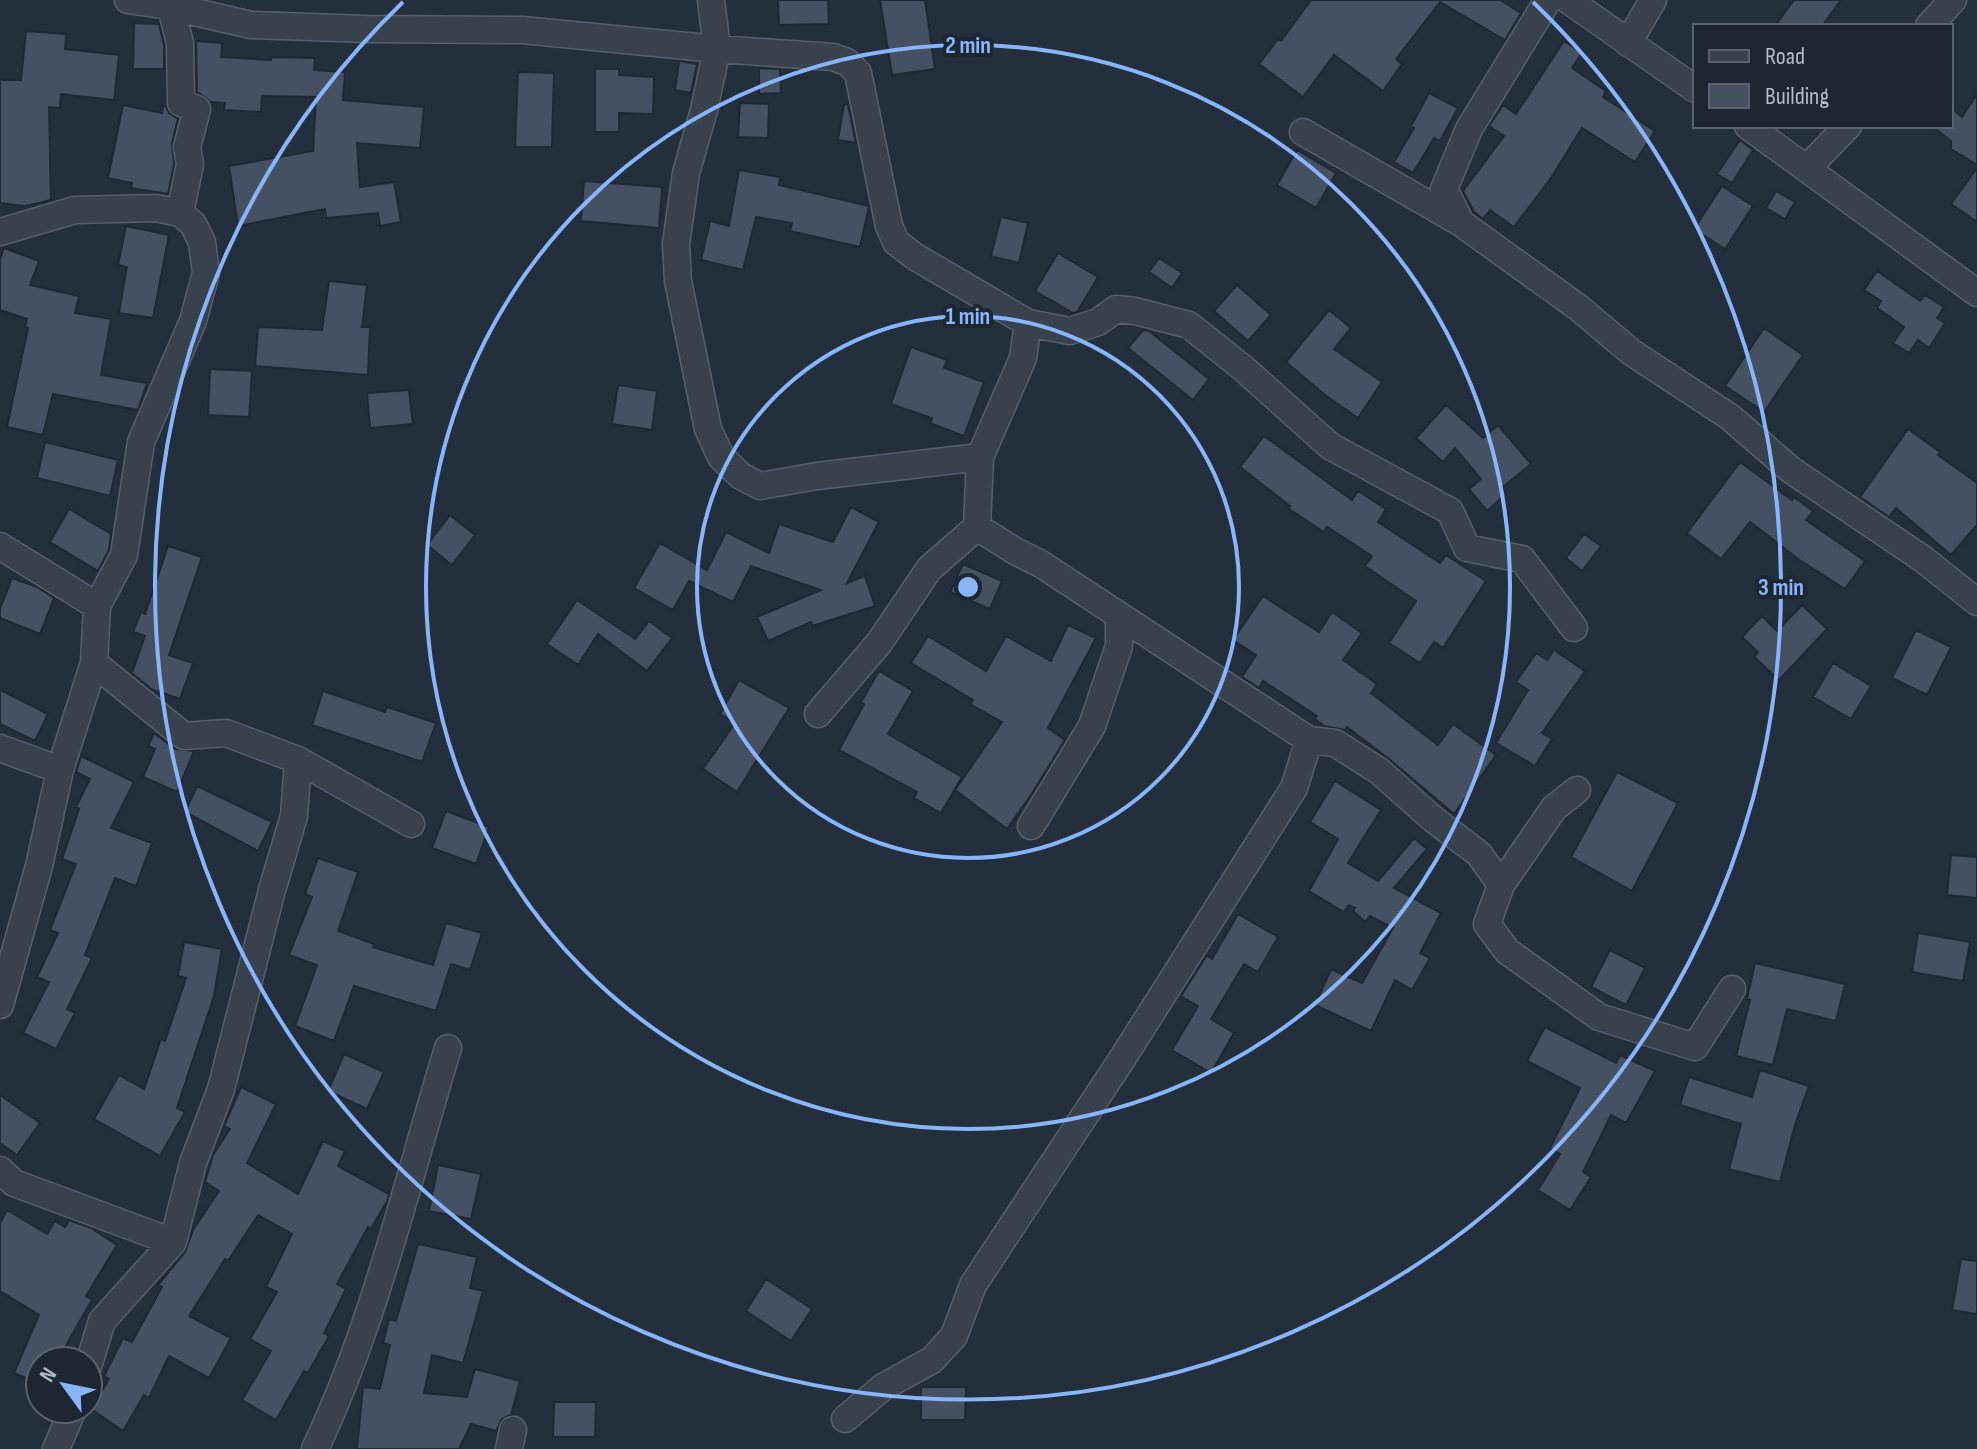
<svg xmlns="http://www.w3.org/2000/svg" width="1977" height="1449" viewBox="0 0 1977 1449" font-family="'Sofia Sans Condensed',sans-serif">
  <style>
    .building { fill: #455162; stroke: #1f2835; stroke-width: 2 }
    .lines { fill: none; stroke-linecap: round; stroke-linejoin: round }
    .minor-casing { stroke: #565f6c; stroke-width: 29 }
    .minor { stroke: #38414e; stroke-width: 26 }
    .ring { fill: none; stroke: #8ab4f8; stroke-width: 4 }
    .centre { fill: #8ab4f8; stroke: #1d2633; stroke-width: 4 }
    .ring-label { font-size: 24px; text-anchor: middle; font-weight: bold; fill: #8ab4f8; stroke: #1d2633; stroke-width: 8; stroke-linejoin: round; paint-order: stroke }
  </style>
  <rect width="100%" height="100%" fill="#242f3e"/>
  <!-- building -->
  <path class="building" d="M778 0H828L829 24 779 25Z
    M880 0H925L935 69 892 75Z
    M1311 0H1500L1521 13 1505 40 1440 2 1396 59 1402 64 1383 91 1334 55 1303 97 1259 64 1278 39 1281 41Z
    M1794 0H1841L1822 26H1775Z
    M134 23 159 24 164 45V69H133Z
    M26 31 66 34 65 49 119 55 114 100 61 94 60 108 49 107 51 200 25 206 0 203V80H21Z
    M196 41 222 43 221 57 271 60V57L315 58 314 70 345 72 343 100 424 107 420 148 357 143 360 187 394 182 401 222 380 226 378 213 326 218 325 209 238 226 229 166 313 151 316 97 262 96 261 112 224 110 225 103 211 102 197 92Z
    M1564 41 1582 53 1572 68 1606 91 1603 97 1655 131 1635 162 1582 128 1551 178 1514 227 1490 210 1483 219 1474 212 1463 191 1504 136 1489 126 1503 105 1516 114Z
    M679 61 697 64 691 93 675 90Z
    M759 68 780 69 781 93 759 94Z
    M595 69H619V75L654 77 653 114 619 113V132H595Z
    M518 72 554 73 552 147H515Z
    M1429 93 1458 108 1440 141 1434 138 1413 173 1394 162 1414 128 1411 126Z
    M1977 94V165L1951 149V141L1932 126H1951V108L1962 117Z
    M740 103 769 104 768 138 738 137Z
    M844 104 848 105 856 143 838 140Z
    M123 105 162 113 163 106H166L169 113 178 119 172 143 174 164 168 194 131 188 132 183 108 178Z
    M1740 140 1753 150 1732 183 1717 174Z
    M1297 150 1336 173 1316 208 1277 185Z
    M1977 168V222L1951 204Z
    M739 170 780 177 779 185 869 206 860 247 790 231 792 223 756 217 743 270 701 260 710 221 729 226Z
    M584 181 662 187 659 228 581 221Z
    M1722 186 1753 206 1725 249 1694 229Z
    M1776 191 1795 202 1785 219 1766 208Z
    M1001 217 1028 223 1019 263 991 256Z
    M126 226 169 235 153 318 119 313 127 267 118 265Z
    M4 248 39 261 30 285 79 296 75 313 111 319 101 375 147 383 138 410 53 394 43 435 7 427 28 328 25 327 27 319 0 310V259Z
    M1058 253 1098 277 1077 312 1073 313 1035 291Z
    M1159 258 1182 273 1172 288 1149 272Z
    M1877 271 1920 301 1925 295 1944 307 1937 318 1945 323 1929 348 1918 340 1909 353 1893 343 1904 327 1877 308 1881 301 1864 290Z
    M329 281 367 285 362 327H370L368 375 255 366 258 327 322 330Z
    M1237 285 1271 315 1248 341 1214 311Z
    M1329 310 1351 328 1334 349 1382 382 1358 418 1325 395 1286 362Z
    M1764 328 1803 355 1764 412 1725 386Z
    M1143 330 1149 331 1209 379 1193 400 1128 348Z
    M911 347 947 360 944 368 984 382 964 436 930 423 932 418 891 404Z
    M210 369 252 371 249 417 208 415Z
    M618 385 657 391 652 430 612 424Z
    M409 390 413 424 370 428 367 393Z
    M1446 405 1483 438 1498 425 1531 464 1502 488 1506 494 1487 511 1469 489 1481 479 1455 448 1443 462 1416 438Z
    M1908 429 1940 452 1938 455 1977 483V525L1951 555 1896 508 1889 517 1860 497Z
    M1264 436 1352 500 1358 491 1386 509 1378 522 1440 563 1446 555 1486 581 1443 648 1434 642 1420 663 1389 643 1416 601 1365 566 1372 556 1327 527 1324 532 1289 509 1290 506 1240 467Z
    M45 442 118 460 110 496 37 478Z
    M1740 462 1792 500 1794 497 1813 511 1806 520 1865 561 1845 589 1798 559 1750 522 1721 559 1687 533Z
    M851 507 879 522 847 583 865 576 875 606 812 626 811 622 768 641 757 617 821 590 751 566 733 602 689 581 673 610 634 588 660 543 707 570 726 532 769 553 779 524 833 542Z
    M69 509 111 534 109 550 98 571 50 542Z
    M450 515 475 535 452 565 427 545Z
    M1584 534 1601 546 1582 571 1566 558Z
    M168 546 202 557 169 655 193 663 180 699 151 689 132 673 145 636 133 632 141 612 145 614Z
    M963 564 1002 581 990 609 950 592Z
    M12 578 37 587 54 598 40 634 0 618V609Z
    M1263 596 1319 632 1332 612 1362 633 1343 660 1377 684 1371 693 1438 745 1453 724 1496 755 1454 814 1389 759 1347 727 1345 730 1324 726 1315 719 1317 716 1263 681 1259 688 1242 677 1256 655 1233 640Z
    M577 600 635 639 649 621 672 638 647 671 598 634 578 665 547 644Z
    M1802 605 1827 629 1779 680 1754 657 1758 652 1742 637 1762 616 1777 631Z
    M1068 625 1096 638 1048 728 1065 740 1031 795 1007 829 955 790 1002 722 970 704 973 700 911 663 928 636 986 671 1006 636 1051 661Z
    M1916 630 1951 647 1927 695 1892 678Z
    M1554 650 1585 671 1542 733 1552 739 1535 766 1496 743 1528 690 1516 682 1536 653 1547 660Z
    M1833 663 1871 686 1851 719 1813 697Z
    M879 671 913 691 888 734 962 777 941 813 914 798 917 792 839 750 864 704 861 702Z
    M739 680 789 708 737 792 703 769 735 723 720 714Z
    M0 690 48 714 35 741 0 724Z
    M323 691 385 712 387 707 436 723 422 762 312 725Z
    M154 733 175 749 194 751 177 792 143 777 155 749 148 746Z
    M81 756 134 782 111 828 152 843 136 886 115 878 85 955 92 958 67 1009 75 1013 56 1049 23 1033 49 982 37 977 58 933 50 930 76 864 62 859 79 809 76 807 90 779 76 772Z
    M1617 772 1678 803 1632 891 1571 857Z
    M1335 781 1381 810 1348 863 1378 881 1414 838 1427 849 1394 888 1441 913 1420 953 1430 958 1412 990 1395 980 1371 1031 1315 1005 1331 969 1362 983 1393 928 1370 916 1365 922 1353 911 1355 908 1349 905 1344 912 1309 891 1338 839 1310 822Z
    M197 786 272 822 258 851 185 812Z
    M446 811 489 827 476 864 432 848Z
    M1951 855 1977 857V898L1947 895Z
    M318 858 358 872 338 931 374 944 373 947 433 965 446 923 482 933 470 970 451 964 436 1011 354 986 334 1041 295 1026 317 965 289 955 312 897 305 894Z
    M1238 914 1278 937 1258 972 1244 964 1211 1019 1234 1033 1211 1073 1172 1050 1198 1006 1181 996 1207 955 1212 959Z
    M1918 933 1970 942 1963 981 1912 972Z
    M184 942 222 949 214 996 177 1108 185 1112 160 1156 94 1119 119 1075 144 1089 161 1039 165 1041 186 978 178 976Z
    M1610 950 1645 968 1626 1005 1591 987Z
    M1755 963 1845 984 1836 1021 1787 1009 1773 1065 1736 1056 1750 1000 1747 999Z
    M1545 1027 1616 1063 1620 1055 1655 1071 1626 1123 1611 1115 1583 1172 1591 1177 1570 1210 1538 1190 1560 1154 1550 1148 1580 1088 1527 1061Z
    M344 1054 384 1072 367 1109 328 1091Z
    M1760 1070 1809 1086 1795 1125 1780 1182 1729 1169 1741 1124 1680 1105 1689 1077 1752 1097Z
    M241 1087 276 1104 247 1163 298 1194 323 1141 345 1151 338 1166 389 1194 387 1201 371 1229 368 1227 337 1284 346 1289 324 1333 329 1336 308 1373 304 1371 276 1420 242 1400 271 1351 250 1339 277 1292 266 1287 292 1234 258 1215 228 1261 225 1259 189 1316 231 1338 209 1378 169 1356 149 1398 144 1395 123 1431 91 1409 109 1379 104 1376 123 1338 132 1342 162 1287 158 1285 185 1252 193 1230 219 1191 205 1182 213 1155 230 1129 224 1126Z
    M0 1095 40 1123 17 1155 0 1143Z
    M438 1165 481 1174 471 1219 429 1211Z
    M7 1210 47 1234 55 1221 65 1227 69 1220 91 1228 117 1245 86 1296 92 1300 57 1361H40V1384L14 1373 39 1315 0 1291V1223Z
    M418 1244 477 1257 470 1288 483 1291 463 1363 432 1355 424 1393 467 1397 475 1369 520 1381 511 1415 502 1419 496 1431 471 1424 459 1449H357L363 1387 380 1389 390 1345 383 1343 389 1319 396 1321Z
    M1961 1259 1977 1261V1314L1952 1310Z
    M766 1279 812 1309 791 1341 746 1311Z
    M921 1387H966L965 1420H921Z
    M554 1402H596L595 1437H553Z"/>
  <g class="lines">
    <!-- minor casing -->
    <g class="minor-casing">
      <path id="minor" d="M128 0 169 6 251 25 366 29 522 30 717 49 833 57 847 62 858 73 889 226 896 242 914 256 1028 323 1070 331 1098 322 1116 309 1135 311 1189 325 1243 368 1330 446 1450 511 1467 548 1522 559 1574 628
        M169 0 180 43 181 103 197 109 187 147 190 164 180 213
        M711 0 717 49 704 110 686 173 676 244 678 281 708 429 721 457 741 476 760 486 817 476 980 457
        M1548 0 1469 129 1444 189 1461 223 1579 308 1631 352 1730 417 1791 470 1923 559 1977 602
        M1568 0 1695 89
        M1929 26 1953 0
        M1628 43 1653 0
        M1748 126 1977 293
        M1303 132 1461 223
        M1807 168 1848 126
        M0 232 75 210 156 208 180 213 193 224 202 242 206 273 193 321 141 442 124 555 97 606 94 663 60 770 39 866 0 1005
        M977 527 1015 551 1041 564 1309 740 1335 743 1379 771 1433 819 1479 854 1501 885 1487 924 1507 951 1599 1017 1695 1047 1732 989
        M0 546 97 606
        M94 663 184 736 226 733 298 760 411 824
        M818 714 879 643 929 569 977 527 980 457 1023 358 1028 323
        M0 748 60 770
        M1031 826 1092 726 1119 646V615
        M1501 885 1554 808 1577 790
        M0 1170 14 1183 173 1242
        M88 1367 102 1321 173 1242 193 1163 221 1089 272 890 294 816 298 760
        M845 1419 883 1387 932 1360 954 1336 973 1285 1122 1059 1294 788 1309 740
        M56 1449 73 1409
        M315 1449C375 1323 407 1182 448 1048
        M509 1449 513 1430"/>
    </g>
    <!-- minor -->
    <use href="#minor" class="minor"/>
  </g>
  <!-- distance rings -->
  <g class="ring">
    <circle cx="968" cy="587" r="271"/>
    <circle cx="968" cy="587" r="542"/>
    <path d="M1533 2A813 813 0 1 1 403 2"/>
  </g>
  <circle cx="968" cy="587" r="12" class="centre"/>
  <g class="ring-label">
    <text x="968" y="53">2 min</text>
    <text x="968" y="324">1 min</text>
    <text x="1781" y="595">3 min</text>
  </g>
  <!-- legend -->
  <rect x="1693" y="24" width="260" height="104" fill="#1d2633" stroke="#59626f" stroke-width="2"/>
  <rect x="1709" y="50" width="40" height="12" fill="#38414e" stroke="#59626f" stroke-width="2"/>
  <text x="1765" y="64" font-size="24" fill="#b4bcc9">Road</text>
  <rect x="1709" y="84" width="40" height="24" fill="#455162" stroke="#59626f" stroke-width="2"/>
  <text x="1765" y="104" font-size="24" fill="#b4bcc9">Building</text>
  <!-- north arrow -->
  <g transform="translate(64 1385) rotate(303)"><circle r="38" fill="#1d2633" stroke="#59626f" stroke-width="2"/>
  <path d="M0-6L14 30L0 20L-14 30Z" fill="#8ab4f8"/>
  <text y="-12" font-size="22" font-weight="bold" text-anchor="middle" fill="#b4bcc9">N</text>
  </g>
</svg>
